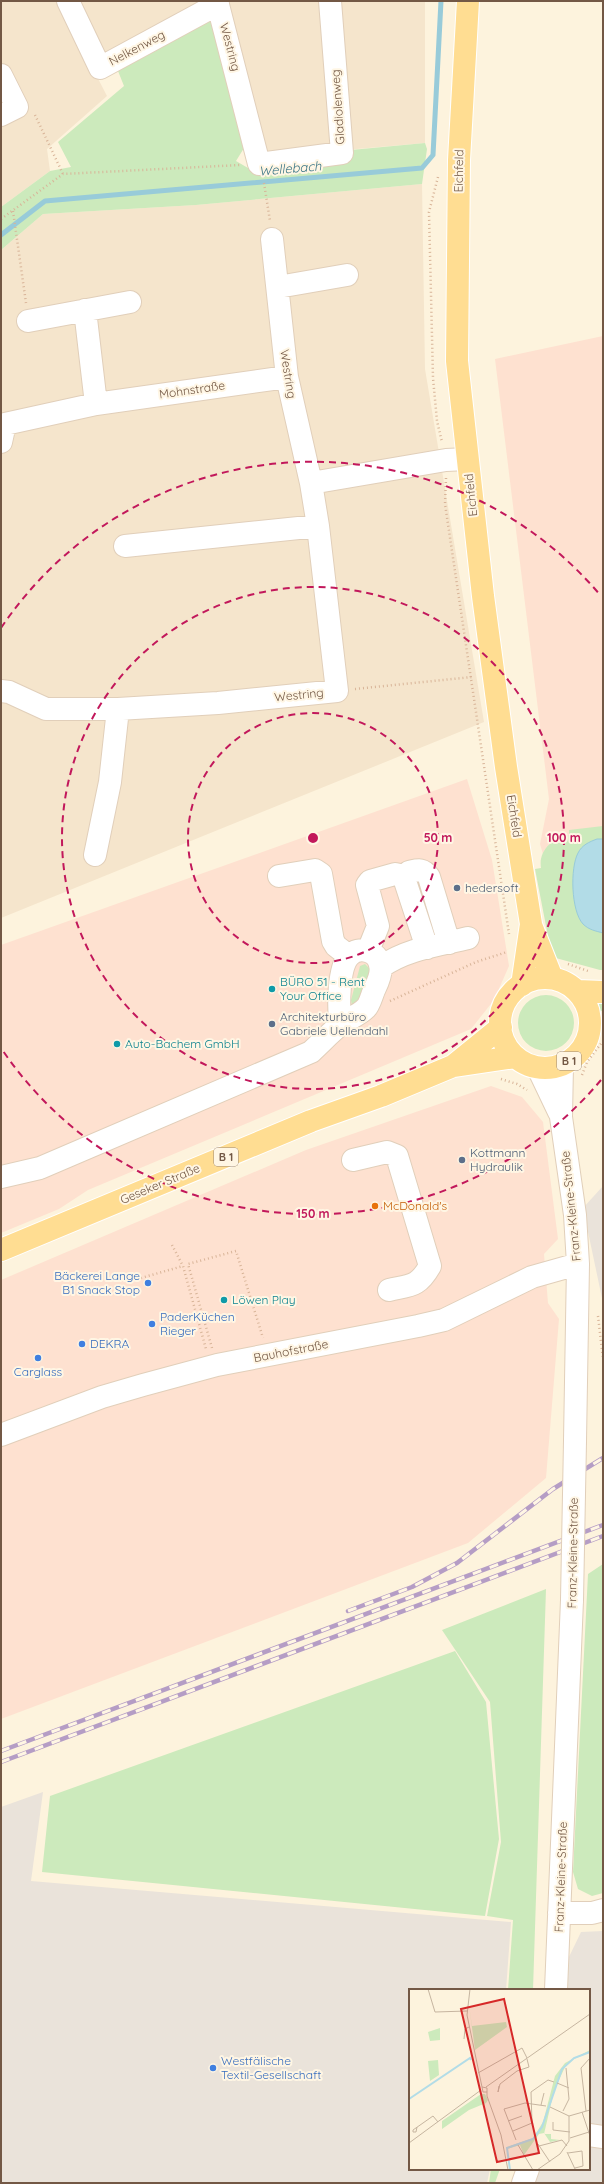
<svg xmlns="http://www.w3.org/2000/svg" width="604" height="2184" viewBox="0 0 604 2184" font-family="Quicksand,sans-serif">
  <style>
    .residential { fill: #f5e5cc }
    .commercial { fill: #fee1d0 }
    .industrial { fill: #eae3da }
    .green { fill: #cceabc }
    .water { fill: #b2dce7; stroke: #98cbd9 }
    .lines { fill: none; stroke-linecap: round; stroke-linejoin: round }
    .stream { stroke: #98cbd9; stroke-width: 5 }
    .minor-casing { stroke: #e1cfba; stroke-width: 24 }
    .major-casing { stroke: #fff; stroke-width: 24 }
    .path { stroke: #d8b498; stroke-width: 2.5; stroke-dasharray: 1 3; stroke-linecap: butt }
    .minor { stroke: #fff; stroke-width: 22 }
    .major { stroke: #ffdd92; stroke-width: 22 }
    .rail-casing { stroke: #b59dc5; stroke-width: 4.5 }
    .rail { stroke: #fff6e4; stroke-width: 3; stroke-dasharray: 9; stroke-linecap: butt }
    .minor-bridge-casing { stroke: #e1cfba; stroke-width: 24; stroke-linecap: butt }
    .minor-bridge { stroke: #fff; stroke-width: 22 }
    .ring { fill: none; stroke: #c2185b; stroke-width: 2; stroke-dasharray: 7 5 }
    .service-dot { fill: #5c6f8a; stroke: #fff6e4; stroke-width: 1.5 }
    .culture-dot { fill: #0f9aa8; stroke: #fff6e4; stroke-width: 1.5 }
    .food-dot { fill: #e8710a; stroke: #fff6e4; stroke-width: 1.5 }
    .shop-dot { fill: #3f7fe0; stroke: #fff6e4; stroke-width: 1.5 }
    .labels { text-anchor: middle; stroke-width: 4; stroke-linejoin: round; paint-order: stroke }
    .shield { fill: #fff6e4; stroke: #9d8775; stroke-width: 1 }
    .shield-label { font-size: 11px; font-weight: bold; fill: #735845 }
    .street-label { font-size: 12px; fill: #735845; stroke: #fff6e4 }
    .service-label { font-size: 12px; fill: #4e5e75; stroke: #fff6e4; text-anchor: start }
    .culture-label { font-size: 12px; fill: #0d838f; stroke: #fff6e4; text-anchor: start }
    .food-label { font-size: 12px; fill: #c56008; stroke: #fff6e4; text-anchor: start }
    .shop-label { font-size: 12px; fill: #366cbe; stroke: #fff6e4; text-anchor: start }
    .water-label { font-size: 13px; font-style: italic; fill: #3e7888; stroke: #fff6e4 }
    .inset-river { fill: none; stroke: #b2dce7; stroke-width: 2 }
    .inset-road { fill: none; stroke: #c6b5a0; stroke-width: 1 }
    .view { fill: #d62828; fill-opacity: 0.15; stroke: #d62828; stroke-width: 2 }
    .inset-edge { fill: none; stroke: #735845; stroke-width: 2 }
    .centre { fill: #c2185b; stroke: #fff6e4; stroke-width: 2 }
    .ring-label { font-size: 12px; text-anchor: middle; font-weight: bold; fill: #c2185b; stroke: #fff6e4; stroke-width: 4; stroke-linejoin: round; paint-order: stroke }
  </style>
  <rect width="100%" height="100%" fill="#fdf3dd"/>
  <!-- residential -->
  <path class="residential" d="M1 1H213L92 67 107 96 47 149 50 171 1 207Z
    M229 1H425V143L265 157Z
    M422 184 425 369 484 722 1 918V250L43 214 196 205Z"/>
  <!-- commercial -->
  <path class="commercial" d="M603 336V956L566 931 540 844 549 799 495 359Z
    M467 779 492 860 509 966 494 1000 471 1029 88 1190 59 1209 1 1233V945Z
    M491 1086 522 1097 543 1122 558 1239 544 1254 548 1303 559 1319 546 1478 468 1543 1 1719V1280L306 1150Z"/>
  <!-- industrial -->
  <path class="industrial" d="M603 1186V1303L583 1208Z
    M43 1792 31 1881 511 1922 506 1990H410V2169H490L487 2183H1V1807Z
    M603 1931V2183H534L540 2169H589V1990H565L568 1959 581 1932Z"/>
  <!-- green -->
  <path class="green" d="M213 14 244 148 236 161 248 168 347 157 351 150 425 143 427 149 422 184 196 205 43 214 1 250V207L50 171 71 167 58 142 124 86 116 66Z
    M603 826V970H600L552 957 535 869 541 868C538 851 553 837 569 835V830Z
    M365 964 370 969V972L358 1002 352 1006 351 1000 359 970 360 966Z
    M518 1023a28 28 0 1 1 56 0a28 28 0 1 1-56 0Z
    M603 1000V1010L593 1016 588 1002Z
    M603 1564V1893L592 1896 578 1889 573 1872 588 1574Z
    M546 1589 533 1990H508L513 1920 487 1916 501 1842 490 1702 442 1630Z
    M455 1651 486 1702 499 1839 485 1916 42 1872 50 1796Z
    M491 2169H500L495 2183H489Z"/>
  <!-- water -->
  <path class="water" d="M597 839H603V933C596 931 589 930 583 924 571 911 570 868 578 853 582 845 589 842 597 839Z"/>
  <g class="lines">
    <!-- stream -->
    <path class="stream" d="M1 235 45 201 422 168 433 155 441 1"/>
    <!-- minor casing -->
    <g class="minor-casing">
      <path id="minor" d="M68 1 100 68 218 4
        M217 1 259 164 342 153 330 1
        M1 75 17 107 1 115
        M278 287 347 275
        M85 310 96 404
        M28 321 130 302
        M1 442 5 424 96 404 287 377
        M311 483 446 460 467 459
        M125 546 318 526
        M1 691 9 692 46 709H118L218 703 337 691 318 526 311 483 287 377 272 239
        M95 855 110 782 118 709
        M279 876 315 870 321 874 333 941 336 946 349 956
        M427 948 405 881 409 872C418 870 423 868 429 877L449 943
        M368 951 378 926 367 885 370 881 395 874 405 876
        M381 967C406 949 439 945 468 938
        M562 1065 561 1117 575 1215 578 1264 575 1441
        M538 1068 559 1112
        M353 1160 387 1152 397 1156 430 1266C418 1287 411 1285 389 1290
        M1 1177 40 1168 311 1052C321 1043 330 1033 340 1025 348 1019 359 1015 366 1008 370 1004 372 994 375 988 378 982 382 972 380 965 378 951 359 945 349 956 338 968 338 1009 341 1024
        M1 1435 102 1397 143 1385 217 1365 418 1326 444 1320 532 1277 578 1264
        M559 1913H592L603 1910
        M556 1990 572 1600
        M589 2135 603 2137
        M523 2183 528 2169"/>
    </g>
    <!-- major casing -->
    <g class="major-casing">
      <path id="major" d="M468 1 459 160 457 361 483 596 506 767 531 924 522 985
        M531 925 552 978
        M500 1023a45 45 0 1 1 90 0a45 45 0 1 1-90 0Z
        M577 991 603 992
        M453 1066 501 1027
        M1 1250 311 1121 381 1096 453 1066 515 1057"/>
    </g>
    <!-- path -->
    <path class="path" d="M35 115 63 174
      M438 177 429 212 433 378 437 421 442 442
      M264 183 270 221
      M13 211 26 303
      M1 219 63 174 240 165
      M446 478 445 504 509 934
      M355 689 472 677
      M568 964 588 971
      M390 1001 476 962 507 952
      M493 1009 504 991
      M582 1075 587 1062 603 1041
      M501 1079 517 1084 527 1090
      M172 1245 183 1266
      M141 1278 183 1266 206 1349
      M598 1316 603 1359
      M212 1348 188 1264 236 1251 263 1338"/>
    <!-- minor -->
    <use href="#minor" class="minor"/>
    <!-- major -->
    <use href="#major" class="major"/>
    <!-- rail casing -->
    <g class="rail-casing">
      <path id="rail" d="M348 1611 412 1587 457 1563 553 1489 603 1458
        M1 1751 603 1525
        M1 1762 603 1536"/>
    </g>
    <!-- rail -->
    <use href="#rail" class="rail"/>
    <!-- minor-bridge casing -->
    <g class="minor-bridge-casing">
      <path id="minor-bridge" d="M572 1600 575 1441"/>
    </g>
    <!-- minor-bridge -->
    <use href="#minor-bridge" class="minor-bridge"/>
  </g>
  <!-- distance rings -->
  <g class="ring">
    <circle cx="313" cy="838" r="125"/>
    <circle cx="313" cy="838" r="251"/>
    <path d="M601 1080A376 376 0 0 1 1 1048M1 628A376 376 0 0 1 601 596"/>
  </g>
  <!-- markers -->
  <g class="service-dot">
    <circle cx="457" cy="888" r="4"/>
    <circle cx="272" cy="1024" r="4"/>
    <circle cx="462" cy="1160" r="4"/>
  </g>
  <g class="culture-dot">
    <circle cx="272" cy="989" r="4"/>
    <circle cx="117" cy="1044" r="4"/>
    <circle cx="224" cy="1300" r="4"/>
  </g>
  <circle class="food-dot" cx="375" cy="1206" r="4"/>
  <g class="shop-dot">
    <circle cx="148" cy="1283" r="4"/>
    <circle cx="152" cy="1324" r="4"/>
    <circle cx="82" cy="1344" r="4"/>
    <circle cx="38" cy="1358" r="4"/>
    <circle cx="213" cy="2068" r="4"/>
  </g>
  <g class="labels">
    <!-- shield labels -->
    <g class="shield">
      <rect x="557" y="1052" width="24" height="18" rx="3"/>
      <rect x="214" y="1148" width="24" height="18" rx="3"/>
    </g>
    <g class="shield-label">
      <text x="569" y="1065">B 1</text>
      <text x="226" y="1161">B 1</text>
    </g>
    <!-- street labels -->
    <g class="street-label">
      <text transform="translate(230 47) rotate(75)" y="4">Westring</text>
      <text transform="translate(137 48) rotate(-28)" y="4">Nelkenweg</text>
      <text transform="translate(338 107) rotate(-94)" y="4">Gladiolenweg</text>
      <text transform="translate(459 171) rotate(-89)" y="4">Eichfeld</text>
      <text transform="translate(288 374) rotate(81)" y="4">Westring</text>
      <text transform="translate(192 390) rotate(-8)" y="4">Mohnstraße</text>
      <text transform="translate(471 495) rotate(-96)" y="4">Eichfeld</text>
      <text transform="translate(299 695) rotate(-6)" y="4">Westring</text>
      <text transform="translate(514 816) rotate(81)" y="4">Eichfeld</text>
      <text transform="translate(160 1184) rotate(-23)" y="4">Geseker Straße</text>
      <text transform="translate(571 1206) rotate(-96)" y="4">Franz-Kleine-Straße</text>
      <text transform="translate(291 1351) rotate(-11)" y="4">Bauhofstraße</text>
      <text transform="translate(573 1553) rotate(-89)" y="4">Franz-Kleine-Straße</text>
      <text transform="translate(561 1877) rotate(-88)" y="4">Franz-Kleine-Straße</text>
    </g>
    <!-- service labels -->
    <g class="service-label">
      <text x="465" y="892">hedersoft</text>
      <text x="280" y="1021">Architekturbüro<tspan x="280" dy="14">Gabriele Uellendahl</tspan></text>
      <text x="470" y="1157">Kottmann<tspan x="470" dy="14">Hydraulik</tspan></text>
    </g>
    <!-- culture labels -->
    <g class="culture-label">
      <text x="280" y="986">BÜRO 51 - Rent<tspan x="280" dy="14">Your Office</tspan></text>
      <text x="125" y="1048">Auto-Bachem GmbH</text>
      <text x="232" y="1304">Löwen Play</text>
    </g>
    <!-- food labels -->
    <g class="food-label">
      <text x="383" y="1210">McDonald's</text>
    </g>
    <!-- shop labels -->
    <g class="shop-label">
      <text x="140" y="1280" text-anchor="end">Bäckerei Lange<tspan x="140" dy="14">B1 Snack Stop</tspan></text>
      <text x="160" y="1321">PaderKüchen<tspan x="160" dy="14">Rieger</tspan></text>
      <text x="90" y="1348">DEKRA</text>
      <text x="38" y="1376" text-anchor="middle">Carglass</text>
      <text x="221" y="2065">Westfälische<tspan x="221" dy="14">Textil-Gesellschaft</tspan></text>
    </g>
    <!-- water labels -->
    <g class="water-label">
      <text transform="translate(290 168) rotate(-5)" y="5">Wellebach</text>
    </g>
  </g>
  <!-- overview -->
  <g transform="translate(409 1989)">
    <rect width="181" height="181" fill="#fdf3dd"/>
    <path d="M60 16 63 37 97 33 98 38 66 61ZM31 39V51L21 52 19 43ZM181 61V63L165 70 156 78 145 102 135 145H142V150L151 151 141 153 135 144 130 145 115 166 111 156 98 160V158L124 149 134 133 146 87 156 74ZM29 71 30 86 21 92 19 72ZM72 105H76L79 111 77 114 60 121 33 140V132Z" fill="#cceabc"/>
    <path class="inset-river" d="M0 110 61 69 62 71M101 181 98 159 124 150 133 138 153 80 165 69 181 63"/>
    <path class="inset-road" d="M19 0 26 23 58 22M61 0 58 26 73 98M55 50 56 40 60 38M69 84 113 59 118 69M148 94 160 99M90 97 89 103 91 95 108 82 120 78 118 70M77 98 181 25M78 103H74L73 98 78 99V107L92 146 99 181M132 116 135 104M154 122 160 110 157 79M177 122 172 79 181 69M173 123 181 147M160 127 181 121M99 132 113 127M144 133V141L161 143M8 138 7 143H4V141L24 127 29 133M104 142 123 134 122 103 139 91 145 93M161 149 180 143M107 151 95 120 116 114 137 117M0 154 72 101M109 156 124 181M130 157 153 151 158 157M129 158V155L141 173M158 163 166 180M159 164 173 162 174 177 166 179M128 181 151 165 160 152V127L141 118"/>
    <path class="view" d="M95 10 130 164 88 173 52 20Z"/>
    <rect width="181" height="181" class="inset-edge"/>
  </g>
  <circle cx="313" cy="838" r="6" class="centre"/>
  <g class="ring-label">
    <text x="438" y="842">50 m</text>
    <text x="564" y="842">100 m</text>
    <text x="313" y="1218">150 m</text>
  </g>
  <!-- border -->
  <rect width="604" height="2184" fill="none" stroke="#735845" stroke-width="4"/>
</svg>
